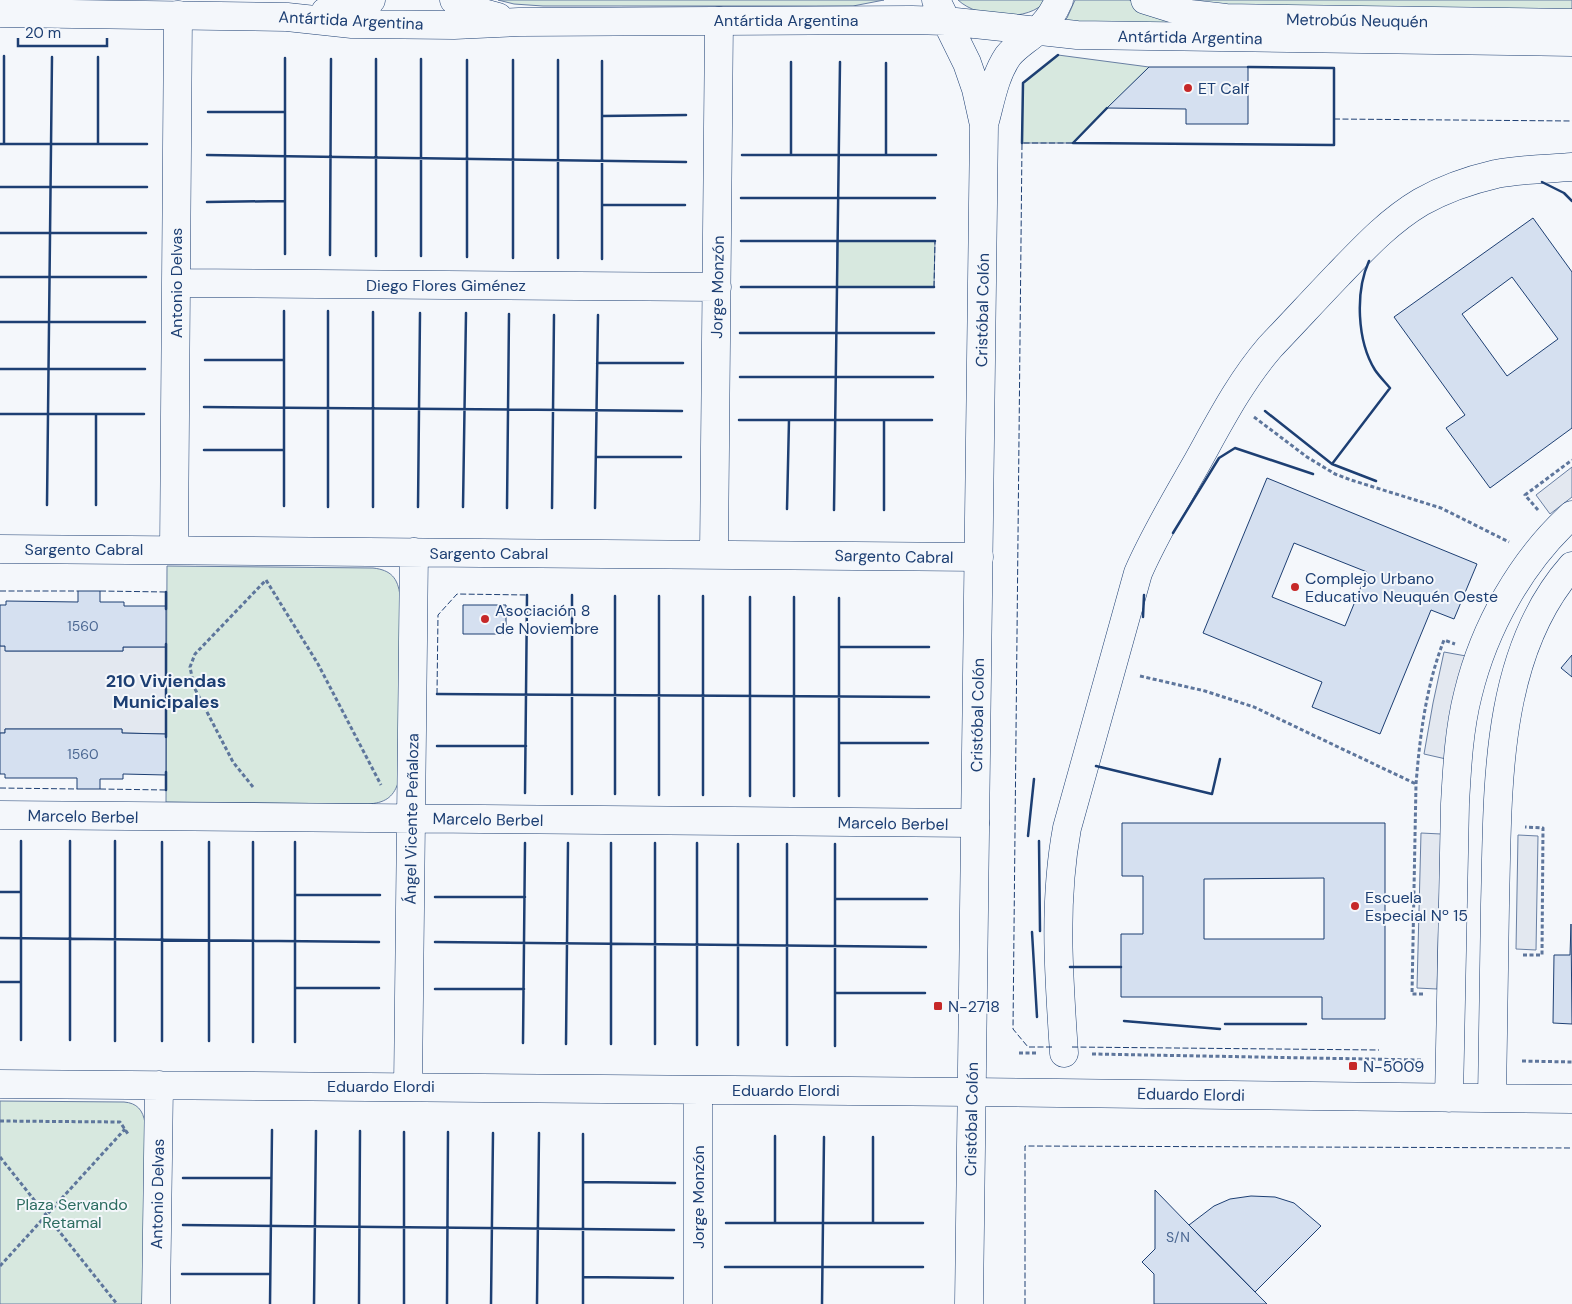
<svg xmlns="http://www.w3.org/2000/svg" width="1572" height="1304" viewBox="0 0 1572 1304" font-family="'DM Sans',sans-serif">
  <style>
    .green { fill: #d7e8df; stroke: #687fa3 }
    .parking { fill: #e3e8f0; stroke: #687fa3 }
    .building { fill: #d5e0f0; stroke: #1d3f73; fill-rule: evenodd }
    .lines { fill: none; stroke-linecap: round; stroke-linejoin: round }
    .minor-casing { stroke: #1d3f73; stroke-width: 29 }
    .major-casing { stroke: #1d3f73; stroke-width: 29 }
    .path { stroke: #5e769c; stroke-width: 3; stroke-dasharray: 4 2.5; stroke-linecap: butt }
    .minor { stroke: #f4f7fb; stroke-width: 28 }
    .major { stroke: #f4f7fb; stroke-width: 28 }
    .fence { stroke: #1d3f73; stroke-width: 1; stroke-dasharray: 6 2.5; stroke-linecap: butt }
    .wall { stroke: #1d3f73; stroke-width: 2.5 }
    .poi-dot { fill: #c62828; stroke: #f4f7fb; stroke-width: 2 }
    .labels { text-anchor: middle; stroke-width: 4; stroke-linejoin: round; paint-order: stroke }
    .number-label { font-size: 14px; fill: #4b6792 }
    .street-label { font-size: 16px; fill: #1d3f73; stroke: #f4f7fb }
    .poi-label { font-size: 16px; fill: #1d3f73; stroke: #f4f7fb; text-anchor: start }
    .park-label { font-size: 16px; fill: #2c6c60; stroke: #f4f7fb }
    .neighbourhood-label { font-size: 18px; font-weight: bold; fill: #1d3f73; stroke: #f4f7fb }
  </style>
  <rect width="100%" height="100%" fill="#f4f7fb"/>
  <!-- green -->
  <path class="green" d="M498 0H884L853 6H543L514 4Z
    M958 0H1047C1029 23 978 19 958 0Z
    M1075 0H1129L1207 28 1060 25 1067 18Z
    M1171 0H1572V16L1257 11Z
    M1058 55 1149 67 1073 143H1022L1023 83Z
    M837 241H935L934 287H837Z
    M167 566 373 568C391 570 398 578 400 596L398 783C393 798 384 803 368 804L166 802Z
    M0 1101 124 1102C137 1103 143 1110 145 1123L143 1304H0Z"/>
  <!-- parking -->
  <path class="parking" d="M1572 467V497L1550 514 1536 495Z
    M0 646H5L6 651H123V647H166V734L122 733V729H5V733H0Z
    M1444 652 1466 656 1446 759 1424 754 1433 703Z
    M1421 833 1441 834 1437 989 1417 988Z
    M1518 835 1538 836 1536 950 1516 949Z"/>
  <!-- building -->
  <path class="building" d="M1149 67H1248V124H1186V109L1107 108Z
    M1533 218 1572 272V428L1490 488 1446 428 1465 415 1394 317ZM1512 277 1558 339 1507 376 1462 314Z
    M1267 478 1477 564 1454 619 1431 610 1380 734 1312 707 1322 682 1203 633ZM1294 543 1367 572 1345 626 1272 597Z
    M78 591H100V602H124V606H166V647H123V651H5V646H0V605H6V601L78 602Z
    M463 605H506V634H463Z
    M1572 655V677L1561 668Z
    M5 729H122V733L166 734V775L123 774V779H100V789H77V778H5V774H0V733H5Z
    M1122 823H1385V1019H1322V997H1121V934H1143V876H1122ZM1324 878V939H1204V879Z
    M1571 924 1572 1024 1553 1023 1554 955H1570Z
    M1155 1190 1189 1225 1267 1304H1154V1274L1142 1262 1155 1249Z
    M1251 1196 1275 1197 1294 1203 1321 1226 1255 1292 1189 1225 1214 1206 1230 1199Z"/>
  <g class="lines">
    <!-- minor casing -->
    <g class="minor-casing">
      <path id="minor" d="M1145 0 1190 14 1226 18 1572 23
        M176 283 717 287
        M0 549 979 557
        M174 550 178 15
        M714 554 719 21
        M0 815 975 823
        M1064 1053C1059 978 1053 903 1067 828L1138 573C1154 536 1175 501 1195 466 1218 425 1239 383 1270 347 1293 323 1315 299 1338 275 1364 248 1389 221 1421 202 1444 189 1470 180 1496 174 1521 169 1547 169 1572 167
        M0 1084 971 1092 1572 1099
        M408 1087 414 552
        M1449 1098 1455 804C1457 767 1459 729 1468 694 1484 628 1521 561 1572 515
        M1492 1098C1493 1034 1494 969 1495 905 1498 793 1493 655 1572 566
        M156 1304 159 1085
        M698 1304V1090"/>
    </g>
    <!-- major casing -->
    <g class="major-casing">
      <path id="major" d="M454 0 476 11 498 17
        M936 0 967 63 976 89 984 125 969 1304
        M325 12C340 10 358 8 371 0
        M0 13 287 17 352 24 454 25 519 22 912 20 946 21 1077 35 1572 42
        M985 121C991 99 995 75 1008 56 1016 46 1027 40 1037 31 1047 22 1054 12 1059 0"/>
    </g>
    <!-- path -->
    <path class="path" d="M1254 417 1307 457 1335 474 1351 480 1441 508 1509 542
      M1538 510 1525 495 1572 460
      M1140 676 1205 691 1254 707 1416 784
      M253 787 233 762 194 687 190 667 195 654 266 580 318 664 381 785
      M1523 955H1542L1543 828 1525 827
      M1423 994H1412L1416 784C1420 735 1426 686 1444 640L1455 644
      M1019 1053H1036
      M1092 1054 1421 1060
      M1522 1061 1572 1062
      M0 1121 120 1122 128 1134
      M0 1157 117 1304
      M0 1266 125 1129"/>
    <!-- minor -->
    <use href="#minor" class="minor"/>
    <!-- major -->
    <use href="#major" class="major"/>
    <!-- fence -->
    <path class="fence" d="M1334 119 1572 121
      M934 287 935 241
      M0 591H78
      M100 591 166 592
      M437 694 438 615 457 594 527 595
      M0 788 77 789
      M100 789 166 790
      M1052 1047H1028L1013 1029 1022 143H1073
      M1072 1047 1379 1050
      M1025 1304V1146L1572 1148"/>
    <!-- wall -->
    <path class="wall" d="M4 56V144
      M98 57V144
      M285 58V254
      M376 59V256
      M421 59V256
      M467 60V257
      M513 60V258
      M558 60V258
      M602 61V259
      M791 62V155
      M886 63V155
      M208 112H285
      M602 116 686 115
      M1022 143 1023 83 1058 55
      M1073 143 1334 145V68L1248 67
      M1073 143 1107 108
      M0 144H147
      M207 155 686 162
      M742 155H936
      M1542 182 1564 193 1572 201
      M0 187H147
      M741 198H935
      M207 202 285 201
      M602 205H685
      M0 233H146
      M741 241H935
      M330 255 331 59
      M0 277H146
      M741 287H934
      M284 311V506
      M328 311V507
      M373 312V507
      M0 322H145
      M740 333H934
      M205 360H284
      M597 363H683
      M0 369H145
      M740 377H933
      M204 407 682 411
      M1265 411 1332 464 1376 481
      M0 414H144
      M96 414V505
      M739 420H932
      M884 420V510
      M204 450H284
      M596 457H681
      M1332 464 1390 388C1385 382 1379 376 1375 370 1357 341 1355 292 1369 261
      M47 505 52 57
      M418 507 420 313
      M463 507 466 313
      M507 508 509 314
      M552 508 554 315
      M595 508 598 315
      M787 509 789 420
      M834 510 840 62
      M1173 533 1219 458 1235 448 1313 474
      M166 592V609
      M572 595V794
      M615 596V794
      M659 596V795
      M703 596V795
      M750 597V796
      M794 597V796
      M839 598V796
      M1143 617 1144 595
      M839 647H929
      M437 694 929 697
      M166 737V644
      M839 743H928
      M437 746H526
      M1096 766 1212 794 1220 759
      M166 790V772
      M525 793 527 595
      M1028 836 1034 779
      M21 841V1040
      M70 841V1040
      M115 841V1041
      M1039 841 1040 931
      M162 842V1041
      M209 842V1041
      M253 842V1042
      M295 842V1042
      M611 843V1044
      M655 843V1044
      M697 843V1045
      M738 844V1045
      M787 844V1045
      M835 844V1046
      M0 892H21
      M295 895H380
      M435 897H525
      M835 899H927
      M1032 932 1037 1017
      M0 938 379 942
      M435 942 926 947
      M1070 967H1121
      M0 982H21
      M295 988H379
      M435 989H524
      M835 993H925
      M1124 1021 1220 1029
      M1225 1024H1306
      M523 1043 525 843
      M566 1044 568 843
      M404 1132V1304
      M583 1134V1304
      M775 1136V1223
      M873 1137V1223
      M183 1178H271
      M583 1182 675 1183
      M726 1223H923
      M183 1225 674 1230
      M725 1267H923
      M182 1274H270
      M583 1277 673 1278
      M270 1304 272 1130
      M314 1304 316 1131
      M359 1304 360 1131
      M447 1304 448 1132
      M491 1304 493 1133
      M537 1304 539 1133
      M822 1304 824 1137"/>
  </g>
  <!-- markers -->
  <g class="poi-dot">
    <circle cx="1188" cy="88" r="5"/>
    <circle cx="1295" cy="587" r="5"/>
    <circle cx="485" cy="619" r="5"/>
    <circle cx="1355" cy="906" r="5"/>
    <rect x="933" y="1001" width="10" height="10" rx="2.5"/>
    <rect x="1348" y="1061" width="10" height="10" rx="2.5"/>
  </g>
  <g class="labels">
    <!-- number labels -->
    <g class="number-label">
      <text x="83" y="631">1560</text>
      <text x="83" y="759">1560</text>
      <text x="1178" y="1242">S/N</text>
    </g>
    <!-- street labels -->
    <g class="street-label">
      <text transform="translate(351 20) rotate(3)" y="6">Antártida Argentina</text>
      <text x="786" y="26">Antártida Argentina</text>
      <text transform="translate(1357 20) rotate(1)" y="6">Metrobús Neuquén</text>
      <text transform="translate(1190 37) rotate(1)" y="6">Antártida Argentina</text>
      <text transform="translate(176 283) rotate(-90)" y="6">Antonio Delvas</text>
      <text x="446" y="291">Diego Flores Giménez</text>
      <text transform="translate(717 287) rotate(-89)" y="6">Jorge Monzón</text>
      <text transform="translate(982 310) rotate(-89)" y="6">Cristóbal Colón</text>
      <text x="84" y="555">Sargento Cabral</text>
      <text x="489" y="559">Sargento Cabral</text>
      <text transform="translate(894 556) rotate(1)" y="6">Sargento Cabral</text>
      <text transform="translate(977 715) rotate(-89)" y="6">Cristóbal Colón</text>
      <text transform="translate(83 816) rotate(1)" y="6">Marcelo Berbel</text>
      <text transform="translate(411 819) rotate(-89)" y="6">Ángel Vicente Peñaloza</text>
      <text transform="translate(488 819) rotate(1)" y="6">Marcelo Berbel</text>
      <text transform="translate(893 823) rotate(1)" y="6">Marcelo Berbel</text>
      <text x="381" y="1092">Eduardo Elordi</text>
      <text x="786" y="1096">Eduardo Elordi</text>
      <text transform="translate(1191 1094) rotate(1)" y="6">Eduardo Elordi</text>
      <text transform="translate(971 1119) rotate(-89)" y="6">Cristóbal Colón</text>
      <text transform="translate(157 1194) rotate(-89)" y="6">Antonio Delvas</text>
      <text transform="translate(698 1197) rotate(-90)" y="6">Jorge Monzón</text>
    </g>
    <!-- poi labels -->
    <g class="poi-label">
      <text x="1198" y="94">ET Calf</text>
      <text x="1305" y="584">Complejo Urbano<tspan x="1305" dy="18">Educativo Neuquén Oeste</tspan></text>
      <text x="495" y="616">Asociación 8<tspan x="495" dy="18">de Noviembre</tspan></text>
      <text x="1365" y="903">Escuela<tspan x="1365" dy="18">Especial Nº 15</tspan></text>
      <text x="948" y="1012">N-2718</text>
      <text x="1363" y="1072">N-5009</text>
    </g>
    <!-- park labels -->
    <g class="park-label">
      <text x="72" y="1210">Plaza Servando<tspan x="72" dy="18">Retamal</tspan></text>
    </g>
    <!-- neighbourhood labels -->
    <g class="neighbourhood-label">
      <text x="166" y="687">210 Viviendas<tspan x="166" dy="21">Municipales</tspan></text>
    </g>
  </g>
  <!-- scale -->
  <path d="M18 38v8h89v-8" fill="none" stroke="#1d3f73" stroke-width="2.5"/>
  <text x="25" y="38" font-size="15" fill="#1d3f73" stroke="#f4f7fb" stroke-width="4" paint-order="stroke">20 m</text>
</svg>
